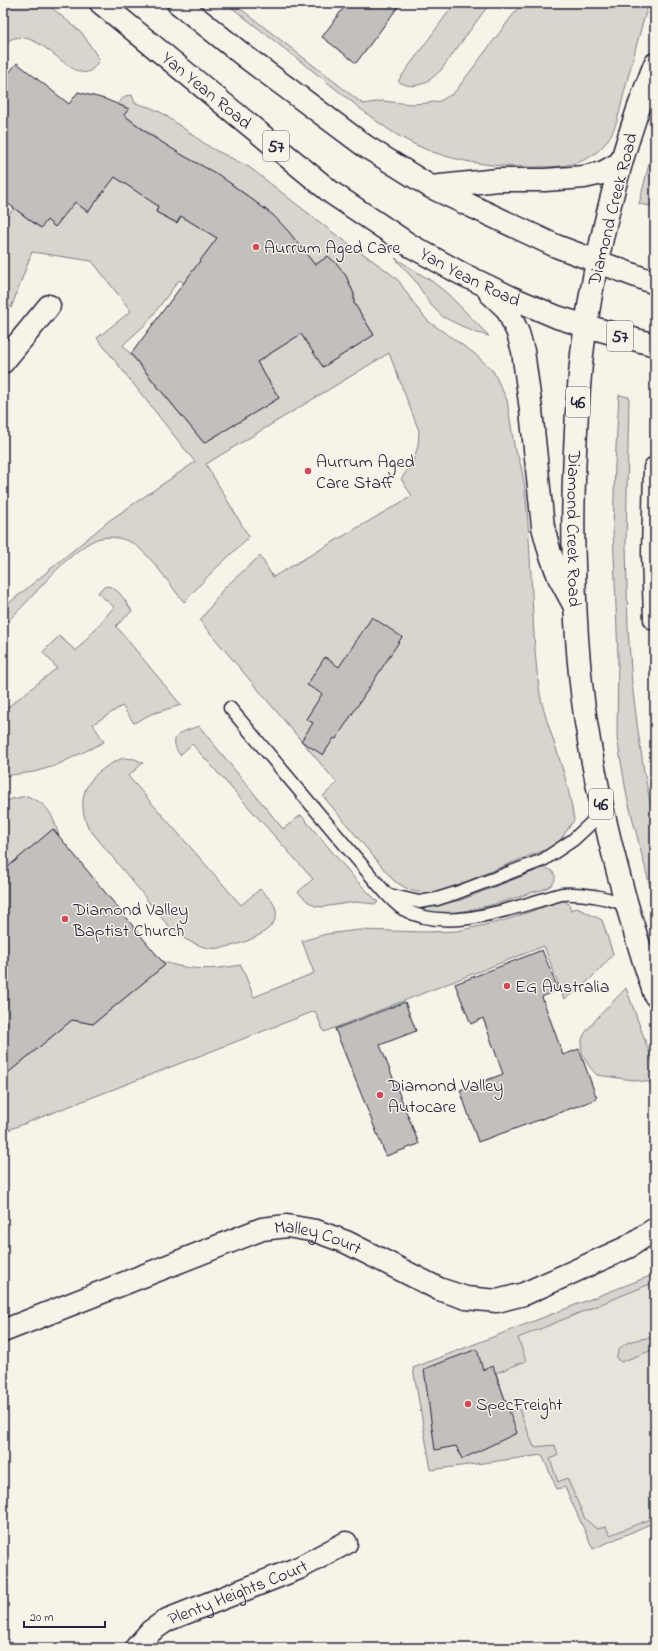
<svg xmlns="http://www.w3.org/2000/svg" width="658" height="1651" viewBox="0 0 658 1651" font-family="'Indie Flower',sans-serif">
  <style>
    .built { fill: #e7e3db }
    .green { fill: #d8d5cf; stroke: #7d7c85 }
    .building { fill: #c2bfbd; stroke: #22223b }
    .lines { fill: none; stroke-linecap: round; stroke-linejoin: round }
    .service-casing { stroke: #22223b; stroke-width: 15 }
    .minor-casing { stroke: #22223b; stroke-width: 25 }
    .primary-casing { stroke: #22223b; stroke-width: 25 }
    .service { stroke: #f7f3e8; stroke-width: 12 }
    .minor { stroke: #f7f3e8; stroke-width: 22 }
    .primary { stroke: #f7f3e8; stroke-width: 22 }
    .poi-dot { fill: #d1495b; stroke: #f7f3e8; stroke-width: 1.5 }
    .labels { text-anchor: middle; stroke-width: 3; stroke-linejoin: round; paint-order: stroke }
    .shield { fill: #f7f3e8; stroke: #62616f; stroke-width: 1 }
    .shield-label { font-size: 17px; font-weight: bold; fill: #22223b }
    .street-label { font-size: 18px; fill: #22223b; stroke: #f7f3e8 }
    .poi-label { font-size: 18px; fill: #22223b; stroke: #f7f3e8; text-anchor: start }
  </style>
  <rect width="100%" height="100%" fill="#f7f3e8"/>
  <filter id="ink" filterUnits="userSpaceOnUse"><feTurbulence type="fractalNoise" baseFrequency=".025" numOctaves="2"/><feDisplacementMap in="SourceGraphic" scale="8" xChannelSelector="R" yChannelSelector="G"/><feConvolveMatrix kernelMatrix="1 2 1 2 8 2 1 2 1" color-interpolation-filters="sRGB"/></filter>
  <g filter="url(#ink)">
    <!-- built -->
    <path class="built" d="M655 1274V1522L593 1549 565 1487 557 1489 542 1455 431 1470 413 1368Z"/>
    <!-- green -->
    <path class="green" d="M3 3H46L82 33 99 59C79 106 41 13 3 44Z
      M226 3H233L363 104 382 101 412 104 428 103 440 101 454 93 522 3H649C639 32 632 63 624 93 620 109 617 128 607 141 589 166 562 167 534 167 496 167 460 163 425 149 392 136 365 112 337 90 300 61 263 32 226 3Z
      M455 3H490L441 70C429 82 414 92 398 81Z
      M132 95 135 103 149 107 162 113 211 148 249 167 331 231 386 270 398 280 417 308 428 321 475 354 493 371 507 400 515 451C526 463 529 539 530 558 533 602 533 651 540 694 545 719 554 740 561 764 567 782 571 801 574 820L559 842 551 848C532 855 513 862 494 870 470 879 445 897 418 892 409 891 401 885 393 880L323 796 337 783 200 621 224 588 260 556 273 577 412 496 401 479 412 464 418 446 419 431 389 353 206 464 249 537 209 575 184 602C169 584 155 561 137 546 126 538 110 535 97 539 89 542 80 549 74 554 48 575 29 603 3 625V608L110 520 195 462 97 338 131 311 92 261 32 252 11 308 3 301V222L14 208 40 228 47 220 55 227 75 202 88 212 115 177 158 206 156 212 176 223 181 216 217 238 184 283 179 280 147 323 123 345 204 443 279 398 257 362 301 334 323 367 374 335 354 303V294L346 276 333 261 327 257 315 265C290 234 270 211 237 188 220 175 201 166 182 155 162 143 143 129 124 115L129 109 118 104 125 96Z
      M655 140V190L651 206 639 204Z
      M395 258 433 282 449 295 489 336 474 332 443 317 430 304 416 282Z
      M619 395 629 397 626 544 628 629 632 684 638 731 644 771 655 827V906L627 797 617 738 618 656 613 529 615 465Z
      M107 586C119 588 125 601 132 611L116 626 181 705 151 714 134 723 122 706 93 724 104 742 55 766 34 772 3 776V711L57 668 43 652 59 636 76 651 114 607 98 593 102 588Z
      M199 726 283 829 301 815 356 880 378 902 376 904 355 902 322 907 315 906 307 901 298 892 313 879 192 744 180 755C166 735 182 732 199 726Z
      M123 758 135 759 143 763 128 776 241 905 260 889C266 895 274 901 276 910 281 935 226 951 208 948 203 947 196 944 191 942 169 932 153 907 138 888 121 868 104 847 88 827 73 792 92 771 123 758Z
      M27 796C49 804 53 816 59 836L53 830 3 871V802L12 799Z
      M543 868C554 868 560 879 550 886 545 890 536 891 530 893 511 900 437 923 422 909L423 907 461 900Z
      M563 900 569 904 571 910 577 908 602 920 613 954C599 971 583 988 564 999L544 946 324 1032 315 1011 3 1132V1077L72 1020 93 1024 165 965 161 961C190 971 212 970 241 965L254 997 314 973 302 941 326 934 359 930 424 932 457 931 503 921Z
      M626 988 655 1068V1083L597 1075C588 1066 577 1051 583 1037 588 1025 616 999 626 988Z
      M655 1274V1282L518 1338 526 1361 496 1373 509 1412 519 1409 534 1447 555 1445 558 1455 550 1459 558 1482 567 1478 585 1519 597 1529 606 1527 610 1535 655 1517V1522L593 1549 565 1487 557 1489 542 1455 431 1470 413 1368Z
      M655 1337V1349L621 1362 617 1359C616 1340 641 1339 655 1337Z"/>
    <!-- building -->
    <path class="building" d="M347 3H401L356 63 322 37Z
      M17 63 69 104 78 92 105 99 129 109 124 115 150 135 184 156 219 175 273 215 289 232 315 265 328 256 338 265 346 276 354 294V303L374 335 323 367 301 334 257 362 279 398 204 443 131 354 217 238 181 216 177 223 156 212 158 206 115 177 88 212 75 202 55 227 47 220 41 228 3 200V80Z
      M372 617 402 637 336 739 334 738 323 755 301 741 313 723 306 719 322 694 307 685 325 657 339 667Z
      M53 829 165 965 93 1024 72 1020 3 1077V871Z
      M542 950 558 989 542 997 563 1055 579 1049 597 1099 478 1142 460 1090 503 1074 483 1018 471 1024 455 984Z
      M405 1002 416 1031 380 1045 419 1144 386 1156 335 1029Z
      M477 1349 483 1370 493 1366 517 1433 462 1459 456 1446 435 1450 424 1369Z"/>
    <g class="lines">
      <!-- service casing -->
      <g class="service-casing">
        <path id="service" d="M230 708 377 883C385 892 393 903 403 909 449 935 516 906 562 894 585 893 605 897 627 905
          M389 895 419 902 437 899 456 893 543 860 573 840 603 812"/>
      </g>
      <!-- minor casing -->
      <g class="minor-casing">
        <g id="minor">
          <path d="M3 362 49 306"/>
          <path id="s1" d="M3 1331 262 1229 287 1226 316 1231 346 1242 439 1289 466 1298 497 1301 524 1294 628 1247 655 1229"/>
          <path id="s2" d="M136 1648 151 1631 167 1620 299 1568 346 1543"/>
        </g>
      </g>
      <!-- primary casing -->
      <g class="primary-casing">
        <g id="primary">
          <path id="s3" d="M101 3 332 193 411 246 462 274 510 297 557 317 586 326 655 345"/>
          <path d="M178 3 247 58 365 146 431 187 556 246 655 283"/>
          <path id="s4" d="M655 64C619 154 596 250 583 346 580 368 579 390 577 412 574 463 572 514 574 565 575 624 579 683 589 741 604 827 627 912 655 995"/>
          <path d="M431 187 498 180H545L584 177 602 173 620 163"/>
          <path d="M490 293 507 309 518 333 523 351 531 410 543 527 550 553 559 577 573 603"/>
          <path d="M655 468 653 554 655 619"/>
        </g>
      </g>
      <!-- service -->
      <use href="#service" class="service"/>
      <!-- minor -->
      <use href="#minor" class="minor"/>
      <!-- primary -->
      <use href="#primary" class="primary"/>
    </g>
  </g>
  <!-- markers -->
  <g class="poi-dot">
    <circle cx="256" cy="247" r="4"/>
    <circle cx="308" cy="471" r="4"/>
    <circle cx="65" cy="919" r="4"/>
    <circle cx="507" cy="986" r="4"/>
    <circle cx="380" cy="1095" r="4"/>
    <circle cx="468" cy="1404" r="4"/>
  </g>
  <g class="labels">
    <!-- shield labels -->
    <g class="shield">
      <rect x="263" y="131" width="26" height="30" rx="3"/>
      <rect x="607" y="321" width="26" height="30" rx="3"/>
      <rect x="566" y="387" width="24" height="30" rx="3"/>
      <rect x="589" y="789" width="24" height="30" rx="3"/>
    </g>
    <g class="shield-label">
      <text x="276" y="152">57</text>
      <text x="620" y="342">57</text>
      <text x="578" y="408">46</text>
      <text x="601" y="810">46</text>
    </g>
    <!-- street labels -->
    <g class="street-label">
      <text dy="6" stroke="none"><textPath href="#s3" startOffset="137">Yan Yean Road</textPath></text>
      <text transform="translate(612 209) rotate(-76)" y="6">Diamond Creek Road</text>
      <text dy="6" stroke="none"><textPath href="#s3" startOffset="461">Yan Yean Road</textPath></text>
      <text dy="6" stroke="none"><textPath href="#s4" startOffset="475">Diamond Creek Road</textPath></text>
      <text dy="6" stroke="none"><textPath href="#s1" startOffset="336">Malley Court</textPath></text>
      <text dy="6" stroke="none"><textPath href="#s2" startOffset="118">Plenty Heights Court</textPath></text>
    </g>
    <!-- poi labels -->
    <g class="poi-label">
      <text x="264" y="253">Aurrum Aged Care</text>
      <text x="316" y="467">Aurrum Aged<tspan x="316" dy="21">Care Staff</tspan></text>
      <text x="73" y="915">Diamond Valley<tspan x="73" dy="21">Baptist Church</tspan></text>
      <text x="515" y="992">EG Australia</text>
      <text x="388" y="1091">Diamond Valley<tspan x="388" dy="21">Autocare</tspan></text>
      <text x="476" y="1410">SpecFreight</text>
    </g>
  </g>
  <!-- margin -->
  <rect width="658" height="1651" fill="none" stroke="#f7f3e8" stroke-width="16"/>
  <rect x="8" y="8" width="642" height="1635" fill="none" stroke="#22223b" stroke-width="1.5" filter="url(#ink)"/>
  <!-- scale -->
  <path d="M24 1621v6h81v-6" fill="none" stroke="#22223b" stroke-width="2"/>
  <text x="30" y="1621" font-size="12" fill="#22223b" stroke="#f7f3e8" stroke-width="3" paint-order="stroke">20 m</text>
</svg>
